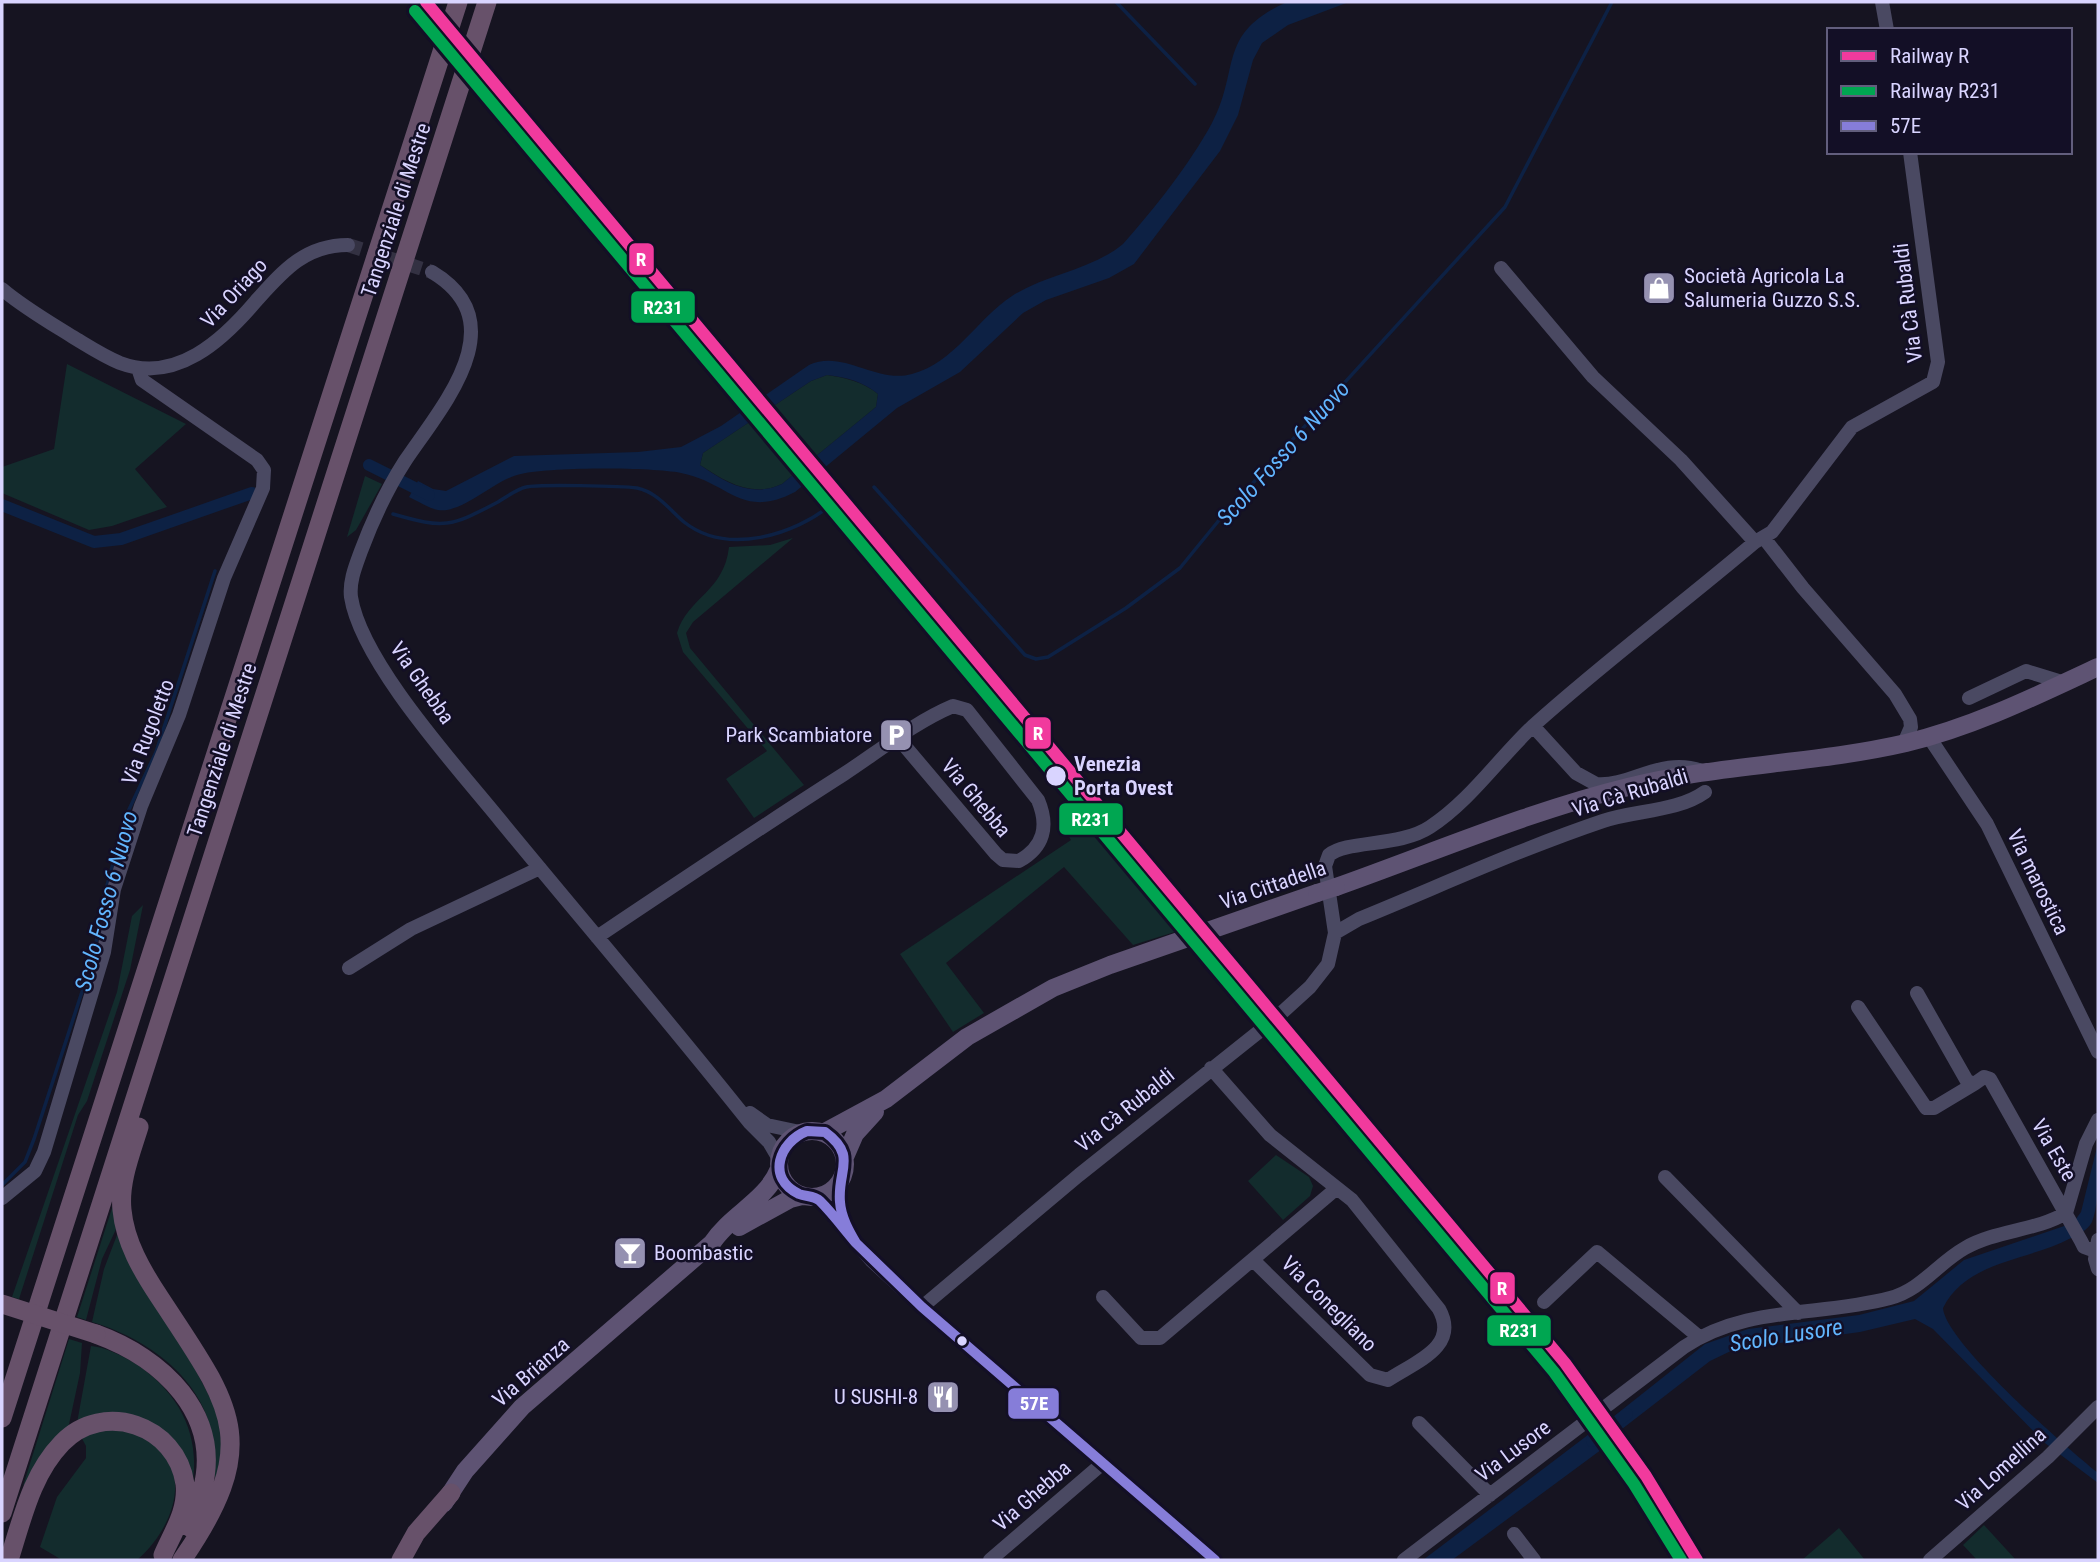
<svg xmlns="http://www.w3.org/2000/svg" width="2100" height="1562" viewBox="0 0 2100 1562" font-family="'Roboto Condensed',sans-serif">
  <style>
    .green { fill: #132c2d }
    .water { fill: #0d2144; fill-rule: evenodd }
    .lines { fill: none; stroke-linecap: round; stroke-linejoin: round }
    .stream { stroke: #0d2144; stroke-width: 3.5 }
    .canal { stroke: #0d2144; stroke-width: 12 }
    .minor-tunnel { stroke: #333142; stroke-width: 14; stroke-dasharray: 14 7; stroke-linecap: butt }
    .minor { stroke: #4a4962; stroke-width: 14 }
    .major { stroke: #5e5373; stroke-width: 18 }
    .highway { stroke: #67516a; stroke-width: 19 }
    .major-bridge { stroke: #5e5373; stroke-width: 18 }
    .highway-bridge { stroke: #67516a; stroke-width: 19 }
    .bus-1-casing { stroke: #130f26; stroke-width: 16 }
    .bus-1 { stroke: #867dd9; stroke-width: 10 }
    .rail-1-casing { stroke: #130f26; stroke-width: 18 }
    .rail-2-casing { stroke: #130f26; stroke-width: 18 }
    .rail-1 { stroke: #f13a9d; stroke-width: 12 }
    .rail-2 { stroke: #00a651; stroke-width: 12 }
    .stop-dot { fill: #d9d4ff; stroke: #130f26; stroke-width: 2.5 }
    .labels { text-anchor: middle; stroke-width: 5; stroke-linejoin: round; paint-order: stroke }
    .street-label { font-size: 21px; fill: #d9d4ff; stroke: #130f26 }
    .poi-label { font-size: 21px; fill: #d9d4ff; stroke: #130f26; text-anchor: start }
    .stop-label { font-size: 21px; font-weight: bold; fill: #d9d4ff; stroke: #130f26; text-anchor: start }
    .water-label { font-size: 23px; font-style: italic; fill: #62b6ff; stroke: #130f26 }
    .line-badge { stroke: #130f26; stroke-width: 2.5 }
    .badge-label { font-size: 19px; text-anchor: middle; font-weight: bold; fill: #fff }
  </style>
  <rect width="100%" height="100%" fill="#161421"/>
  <!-- green -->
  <path class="green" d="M67 364 186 424 135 469 167 507 112 526 89 530 2 493V467L54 449Z
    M827 375C847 378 863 382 878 394L876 407 782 484C752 498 726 482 700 465L703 453 811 381Z
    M365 476 382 484 356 530 347 537Z
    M793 538 693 622 686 633 690 648 804 785 754 818 726 779 767 751 683 652 677 633C688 597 724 592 729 547L770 545Z
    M1087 804 1181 930 1133 945 1064 867 946 963 984 1013 953 1032 900 954 1071 840 1061 824Z
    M143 905 130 970 87 1101 78 1115 19 1299 12 1297 117 992 132 916Z
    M1276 1155 1309 1177 1313 1186 1310 1196 1283 1220 1248 1181Z
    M113 1205 118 1225 102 1259 86 1320 77 1317Z
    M117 1235 184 1348 218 1413 222 1448 216 1479C212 1474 215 1450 213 1439 203 1377 146 1338 92 1322L104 1269Z
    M69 1339 82 1343 80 1373 68 1429 23 1486Z
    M91 1346C105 1347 123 1356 136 1364 180 1393 203 1438 191 1491L162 1434 77 1423Z
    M108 1427C118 1429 130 1430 140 1435 198 1462 175 1528 137 1560H62L40 1547 57 1497 86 1458V1446L79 1433Z
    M1984 1525 2016 1560H1977L1963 1545Z
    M1839 1528 1865 1560H1802Z"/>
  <!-- water -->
  <path class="water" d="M1287 2H1349L1288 25 1262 43 1253 60 1238 115 1220 151 1134 264 1109 278 1046 300 1023 313 960 372 897 408 795 492C741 520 729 482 681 473 648 467 554 467 521 474 495 479 463 514 438 510 428 508 418 501 409 497L418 481 433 489 446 491 514 456 638 452 681 447 721 426 809 365C843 349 876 384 912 374 954 363 977 319 1012 296 1046 274 1092 270 1123 244 1155 208 1189 165 1212 123 1241 68 1216 34 1287 2ZM827 375C847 377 863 382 878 394L876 407 782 484C752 498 726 483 700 465L703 453 811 381Z
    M2098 1143C2098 1167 2100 1201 2092 1222 2088 1230 2079 1234 2071 1238 2029 1261 1967 1260 1943 1308 1945 1342 2068 1449 2098 1473V1483L2045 1443 1933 1329 1915 1319 1860 1332 1735 1349 1710 1361 1622 1429 1613 1417 1705 1344 1748 1329 1859 1315 1914 1301 1964 1260 2073 1223 2081 1212Z
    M1601 1425 1613 1441 1452 1560H1423Z"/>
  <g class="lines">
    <!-- stream -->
    <path class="stream" d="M1116 2 1195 84
      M874 487 1025 655 1036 659 1048 657 1126 608 1180 568 1220 519 1505 207 1612 2
      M393 514C445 529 450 527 498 502 506 497 517 489 526 487 537 484 623 486 637 488 657 492 670 510 684 522 727 556 795 535 832 504
      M2 1185 25 1162 34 1139 94 955 103 900 126 816 156 752 215 571"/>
    <!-- canal -->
    <path class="canal" d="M369 465 429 495
      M2 505 94 542 121 539 252 493
      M1592 1441 1627 1414"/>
    <!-- minor-tunnel -->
    <path class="minor-tunnel" d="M348 245 432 272"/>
    <!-- minor -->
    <path class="minor" d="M1882 2 1887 30
      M1501 268 1593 377 1681 460 1755 542
      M432 272C517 323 442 406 405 461 387 489 373 519 361 551 356 565 349 581 351 597 361 662 457 767 500 820 583 921 668 1020 749 1122L769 1142 779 1159
      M2 289C23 307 49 322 73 337 88 346 103 356 120 363 176 384 223 340 256 301 283 271 305 245 348 245
      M1764 538 1803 588 1895 694 1910 719 1911 727 1904 743
      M1969 698 2026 671 2065 683
      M1533 726 1576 773 1596 784C1632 787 1661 756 1702 771
      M1929 737 1987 824 2098 1052
      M1335 933 1359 919C1440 886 1520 849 1603 821 1635 810 1677 812 1705 792
      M597 937C679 882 761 827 844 774 879 751 915 722 953 706L967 710 1038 800C1049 826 1044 847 1019 861L1003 860 996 854 898 738
      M349 968 411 929 540 868
      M1917 993 1967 1081 1974 1084 1984 1077 1990 1079 2081 1241 2084 1247 2095 1251
      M1858 1007 1926 1108H1934L1974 1084
      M1211 1068 1270 1135 1352 1200 1439 1309C1460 1347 1415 1362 1388 1380L1370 1375 1253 1260
      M750 1113 767 1125 800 1132
      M1665 1177 1798 1313
      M840 1183V1207L847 1227
      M2 1198 35 1171 44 1152 104 952 114 889 141 806 179 715 224 578 263 488 264 470 257 460 142 380 138 368
      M817 1198 871 1260 922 1307 1215 1560
      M2098 1240 2095 1259 2098 1269
      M1103 1297 1141 1338H1160L1337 1188
      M1544 1302 1597 1252 1699 1337
      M922 1307 1079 1175 1276 1018 1310 987 1328 964 1335 933 1325 866 1329 855C1347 840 1400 847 1430 827 1470 801 1499 758 1533 726 1604 662 1682 604 1755 542L1772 532 1852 427 1933 382 1938 362 1910 152
      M1419 1423 1490 1495
      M1514 1534 1534 1560
      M990 1560 1103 1463
      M1404 1560 1684 1347C1747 1305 1818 1317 1890 1298 1921 1290 1938 1263 1965 1248 1996 1230 2036 1231 2066 1213L2086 1144 2098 1120
      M1930 1560 2048 1457 2098 1407"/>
    <!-- major -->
    <path class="major" d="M1336 887C1432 853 1530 811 1628 787 1721 764 1815 764 1906 743 1973 727 2036 696 2098 667
      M779 1164a33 33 0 1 1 66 0a33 33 0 1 1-66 0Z
      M825 1132 886 1099 967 1037 1053 988 1110 965 1317 893
      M845 1157 855 1134 875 1112
      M739 1227 790 1199 802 1196
      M444 1503 465 1471 522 1407 712 1243C731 1214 766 1201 779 1169"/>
    <!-- highway -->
    <path class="highway" d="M139 1127C131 1153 119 1182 122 1210 125 1242 142 1271 160 1298 231 1406 264 1441 182 1560
      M96 1334C162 1358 223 1414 202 1491 199 1503 193 1515 189 1527
      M2 1418 458 2
      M2 1513 487 2
      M9 1560C22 1520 31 1475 62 1443 103 1400 177 1425 185 1484 188 1510 173 1532 163 1555
      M401 1560 416 1533 451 1493"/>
    <!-- major-bridge -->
    <path class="major-bridge" d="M1317 893 1336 887"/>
    <!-- highway-bridge -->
    <path class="highway-bridge" d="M2 1304 96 1334"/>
    <!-- bus-1 casing -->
    <g class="bus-1-casing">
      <path id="bus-1" d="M807 1131 825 1132C858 1156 837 1170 840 1202 841 1217 849 1231 856 1243 844 1229 833 1214 820 1201 814 1195 806 1197 799 1194 766 1178 779 1142 807 1131Z
        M856 1243 922 1307 1215 1560"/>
    </g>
    <!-- bus-1 -->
    <use href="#bus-1" class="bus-1"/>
    <!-- rail-1 casing -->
    <g class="rail-1-casing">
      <path id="rail-1" d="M426 2 1565 1363 1646 1476 1697 1560"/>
    </g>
    <!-- rail-2 casing -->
    <g class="rail-2-casing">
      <path id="rail-2" d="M415 11 1554 1372 1634 1484 1681 1560"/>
    </g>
    <!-- rail-1 -->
    <use href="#rail-1" class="rail-1"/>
    <!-- rail-2 -->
    <use href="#rail-2" class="rail-2"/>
  </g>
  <!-- icons -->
  <defs>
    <g id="shop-square" transform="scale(1.75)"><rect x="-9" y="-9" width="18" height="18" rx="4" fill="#9591b1" stroke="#130f26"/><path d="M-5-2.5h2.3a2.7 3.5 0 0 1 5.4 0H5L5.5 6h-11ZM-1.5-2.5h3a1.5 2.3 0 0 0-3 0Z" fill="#fff"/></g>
    <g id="parking-square" transform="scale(1.75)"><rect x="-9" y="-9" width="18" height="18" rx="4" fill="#9591b1" stroke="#130f26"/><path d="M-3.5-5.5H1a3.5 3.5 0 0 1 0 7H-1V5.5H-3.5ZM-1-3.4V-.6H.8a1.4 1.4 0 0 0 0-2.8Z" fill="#fff"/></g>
    <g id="bar-square" transform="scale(1.75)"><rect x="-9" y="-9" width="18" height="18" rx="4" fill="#9591b1" stroke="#130f26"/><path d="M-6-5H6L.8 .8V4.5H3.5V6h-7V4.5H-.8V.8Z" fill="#fff"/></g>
    <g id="restaurant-square" transform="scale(1.75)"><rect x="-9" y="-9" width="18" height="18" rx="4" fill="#9591b1" stroke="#130f26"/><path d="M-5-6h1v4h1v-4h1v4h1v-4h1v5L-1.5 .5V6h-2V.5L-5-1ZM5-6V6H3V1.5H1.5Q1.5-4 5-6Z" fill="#fff"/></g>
  </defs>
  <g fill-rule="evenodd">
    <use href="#shop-square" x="1659" y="288"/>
    <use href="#parking-square" x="896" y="735"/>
    <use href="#bar-square" x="630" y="1253"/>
    <use href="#restaurant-square" x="943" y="1397"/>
  </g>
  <!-- markers -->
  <g class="stop-dot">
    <circle cx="1056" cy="776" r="11"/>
    <circle cx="962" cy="1341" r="6"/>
  </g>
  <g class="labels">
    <!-- street labels -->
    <g class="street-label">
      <text transform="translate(396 210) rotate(-72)" y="7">Tangenziale di Mestre</text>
      <text transform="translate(234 293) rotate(-47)" y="7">Via Oriago</text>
      <text transform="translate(1908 303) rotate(-97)" y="7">Via Cà Rubaldi</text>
      <text transform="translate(422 683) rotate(55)" y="7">Via Ghebba</text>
      <text transform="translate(148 732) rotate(-69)" y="7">Via Rugoletto</text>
      <text transform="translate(222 750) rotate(-72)" y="7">Tangenziale di Mestre</text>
      <text transform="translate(1630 793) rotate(-17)" y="7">Via Cà Rubaldi</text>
      <text transform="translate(976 798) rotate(50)" y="7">Via Ghebba</text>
      <text transform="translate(2038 882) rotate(64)" y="7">Via marostica</text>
      <text transform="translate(1273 885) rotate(-19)" y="7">Via Cittadella</text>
      <text transform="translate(1125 1110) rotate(-39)" y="7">Via Cà Rubaldi</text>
      <text transform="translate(2054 1150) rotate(60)" y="7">Via Este</text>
      <text transform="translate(1329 1304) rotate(45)" y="7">Via Conegliano</text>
      <text transform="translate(531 1372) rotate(-41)" y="7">Via Brianza</text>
      <text transform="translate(1513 1451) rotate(-37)" y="7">Via Lusore</text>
      <text transform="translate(2001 1469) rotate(-42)" y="7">Via Lomellina</text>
      <text transform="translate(1032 1496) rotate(-41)" y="7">Via Ghebba</text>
    </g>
    <!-- poi labels -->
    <g class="poi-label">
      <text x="1684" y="283">Società Agricola La<tspan x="1684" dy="24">Salumeria Guzzo S.S.</tspan></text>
      <text x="872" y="742" text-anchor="end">Park Scambiatore</text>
      <text x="654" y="1260">Boombastic</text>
      <text x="918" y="1404" text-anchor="end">U SUSHI-8</text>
    </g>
    <!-- stop labels -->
    <g class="stop-label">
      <text x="1074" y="771">Venezia<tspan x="1074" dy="24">Porta Ovest</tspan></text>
    </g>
    <!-- water labels -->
    <g class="water-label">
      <text transform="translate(1283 453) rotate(-48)" y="8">Scolo Fosso 6 Nuovo</text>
      <text transform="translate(106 901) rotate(-75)" y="8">Scolo Fosso 6 Nuovo</text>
      <text transform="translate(1786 1335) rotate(-9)" y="8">Scolo Lusore</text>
    </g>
  </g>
  <g class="line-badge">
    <rect x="628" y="242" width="27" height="34" rx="7" fill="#f13a9d"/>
    <rect x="630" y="290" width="66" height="34" rx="7" fill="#00a651"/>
    <rect x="1024" y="716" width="28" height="34" rx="7" fill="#f13a9d"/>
    <rect x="1058" y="802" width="66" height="34" rx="7" fill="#00a651"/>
    <rect x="1489" y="1271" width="27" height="34" rx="7" fill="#f13a9d"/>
    <rect x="1486" y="1314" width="66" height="33" rx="7" fill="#00a651"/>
    <rect x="1007" y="1387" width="53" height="33" rx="7" fill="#867dd9"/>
  </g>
  <g class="badge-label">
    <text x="641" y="266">R</text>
    <text x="663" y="314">R231</text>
    <text x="1038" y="740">R</text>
    <text x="1091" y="826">R231</text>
    <text x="1502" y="1295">R</text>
    <text x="1519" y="1337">R231</text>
    <text x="1034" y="1410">57E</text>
  </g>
  <!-- border -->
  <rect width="2100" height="1562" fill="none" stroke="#d9d4ff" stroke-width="7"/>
  <!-- legend -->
  <rect x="1827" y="28" width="245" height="126" fill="#130f26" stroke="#625e7d" stroke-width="2"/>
  <rect x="1841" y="51" width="35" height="10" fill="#f13a9d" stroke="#625e7d" stroke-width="2"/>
  <text x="1890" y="63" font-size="21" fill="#d9d4ff">Railway R</text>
  <rect x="1841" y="86" width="35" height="10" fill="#00a651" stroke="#625e7d" stroke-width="2"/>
  <text x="1890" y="98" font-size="21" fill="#d9d4ff">Railway R231</text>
  <rect x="1841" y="121" width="35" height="10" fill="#867dd9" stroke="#625e7d" stroke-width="2"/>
  <text x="1890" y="133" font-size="21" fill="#d9d4ff">57E</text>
</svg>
